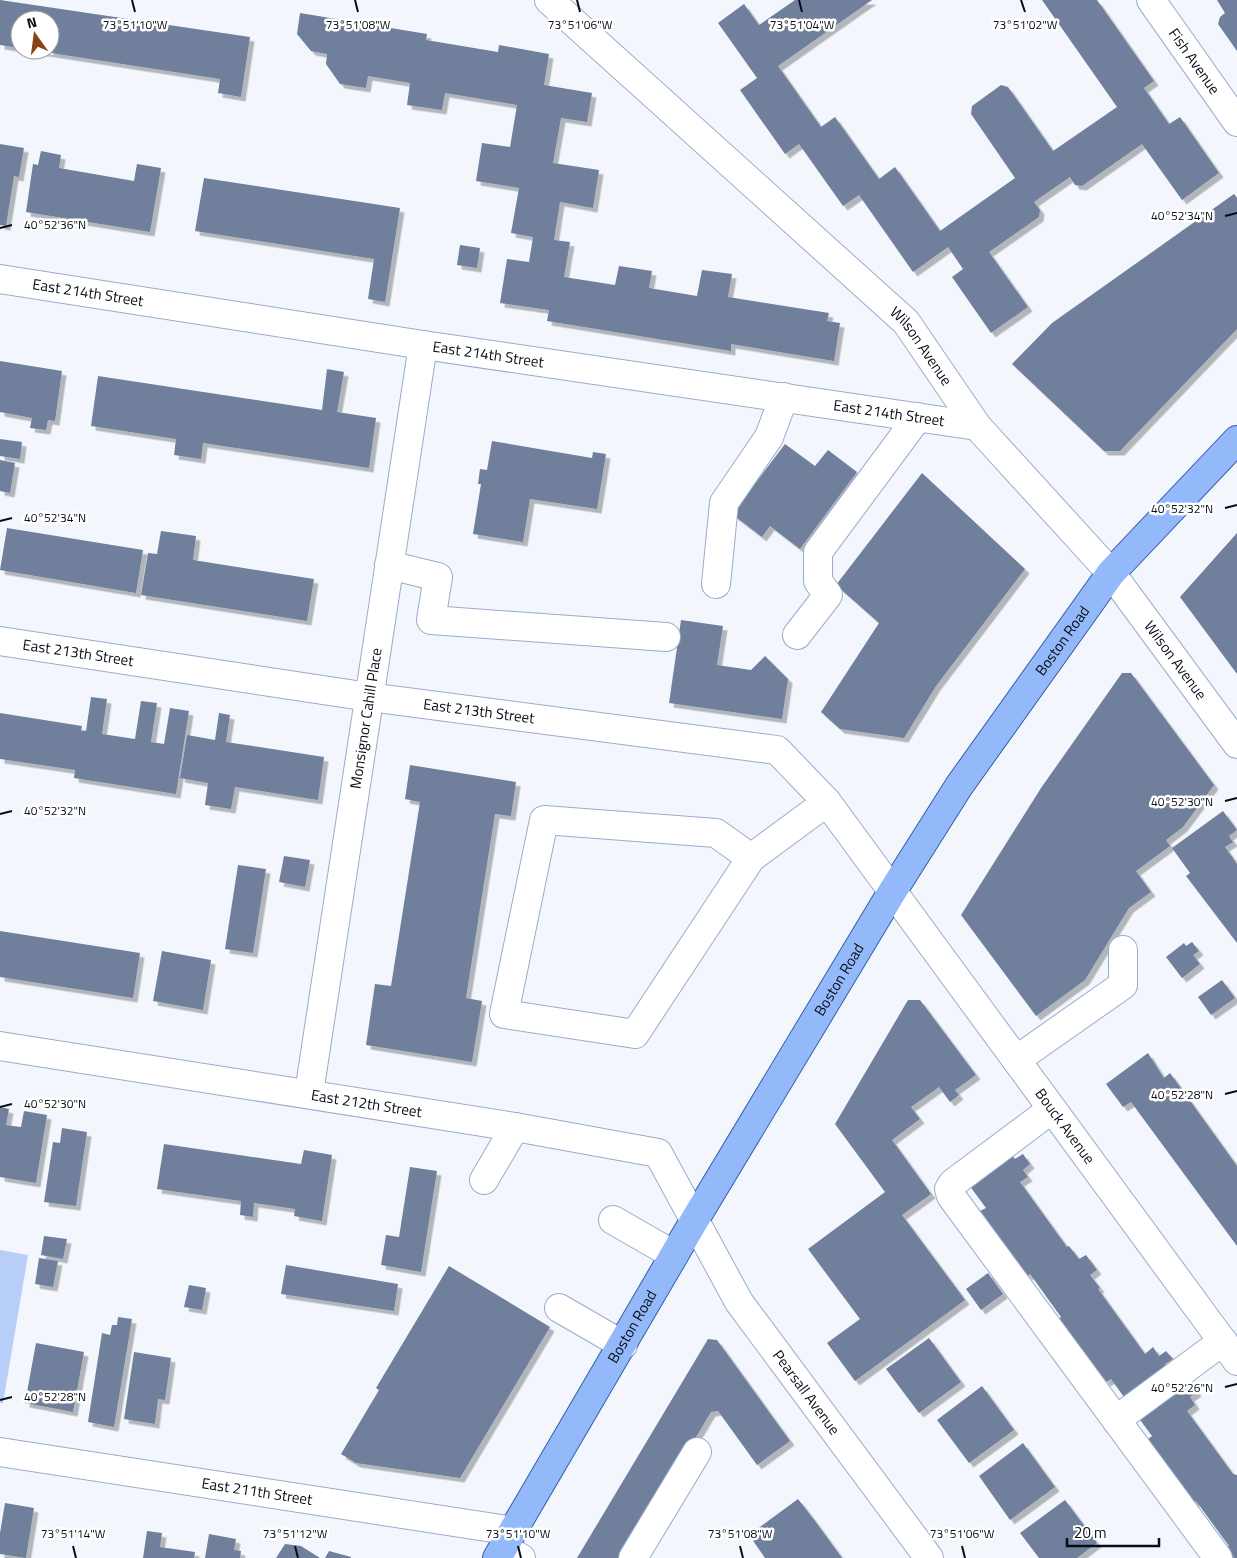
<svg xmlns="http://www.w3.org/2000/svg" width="1237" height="1558" viewBox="0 0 1237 1558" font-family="'Titillium Web',sans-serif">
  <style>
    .green { fill: #b7cff8 }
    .building { fill: #6f7f9b; filter: url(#shadow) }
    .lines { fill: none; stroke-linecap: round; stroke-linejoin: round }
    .minor-casing { stroke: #9aacca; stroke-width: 30 }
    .major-casing { stroke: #345ea9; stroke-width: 30 }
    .minor { stroke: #fff; stroke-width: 28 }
    .major { stroke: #94b9fa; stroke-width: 28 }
    .ticks { fill: none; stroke: #070d17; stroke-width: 2 }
    .labels { text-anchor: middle; stroke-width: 5; stroke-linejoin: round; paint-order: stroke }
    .street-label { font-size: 15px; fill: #070d17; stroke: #fff }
    .ticks-label { font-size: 12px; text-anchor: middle; fill: #070d17; stroke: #fff; stroke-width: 5; stroke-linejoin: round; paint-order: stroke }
  </style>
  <defs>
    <filter id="shadow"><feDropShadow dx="4.5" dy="4.5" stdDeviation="0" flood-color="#0004"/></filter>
  </defs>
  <rect width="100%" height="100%" fill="#f3f7fd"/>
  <!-- green -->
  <path class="green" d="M0 1250 28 1255 3 1403H0Z"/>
  <!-- building -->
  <path class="building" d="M0 0 250 37 241 97 218 93 220 79 38 51 50 50V20H20V48L0 45Z
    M795 0H872L778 66 821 127 835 117 879 179 895 167 940 231 1015 178 971 114 972 106 1001 85 1008 87 1053 151 1117 107 1042 0H1097L1154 81 1144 88 1169 124 1180 117 1219 173 1182 200 1142 144 1082 186 1075 185 1070 177 1034 202 1040 210 1039 217 989 252 1028 307 991 333 952 277 963 269 948 247 913 272 859 195 843 206 799 144 785 154 740 90 757 78 718 23 744 4 759 25Z
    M1217 0H1237V51L1218 24 1220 17 1225 13Z
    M300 13 427 34 426 40 498 52 499 45 549 54 544 85 592 93 587 122 561 118 553 163 599 170 593 208 560 202 554 240 570 242 564 277 615 285 619 266 652 271 649 288 697 296 702 270 732 274 728 297 829 313 827 321 840 323 834 361 731 344V351L547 321 549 310 500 303 507 259 529 262 533 237 511 233 519 188 476 181 482 143 510 147 517 105 445 93 442 110 407 105 410 83 368 76 366 88 340 84 326 64 327 54 311 51 297 34Z
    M0 144 24 148 19 177 14 176 6 226 0 225Z
    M41 151 61 155 59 168 134 181 137 164 161 168 150 232 26 212 33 164 38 165Z
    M204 178 400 208 385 302 368 299 374 259 195 231Z
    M1234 194 1237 198V329L1120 451H1104L1012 364 1052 323Z
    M460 245 480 248 477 268 457 265Z
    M0 361 62 371 55 421 48 420 46 430 30 428 32 418 0 412Z
    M327 369 344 372 337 412 376 418 369 468 203 443 201 459 174 455 176 439 91 426 98 376 322 410Z
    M0 439 22 442 20 459 0 456Z
    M492 441 592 458 593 452 606 454 597 509 530 499 523 542 473 534 481 484H478L480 469 487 470Z
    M785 444 815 466 828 450 857 472 800 549 770 526 762 537 732 514Z
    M0 460 15 463 10 493 0 491Z
    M922 473 1025 569 936 686 904 738 840 729 821 712 879 623 836 585Z
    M7 528 143 550 136 593 0 570Z
    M161 531 196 536 193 560 314 579 307 621 141 595 148 553 157 554Z
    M1237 533V674L1180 597Z
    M681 620 723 626 717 665 751 670 765 656 788 679 782 719 669 703Z
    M1122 673H1131L1214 785 1183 827 1166 840 1170 846 1136 871 1151 892 1129 908 1085 980 1036 1016 961 915 1041 788Z
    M91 697 107 699 102 734 135 739 141 701 157 703 151 742 164 744 170 708 189 711 176 794 74 778 75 770 0 759V713L82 726 81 731H86Z
    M219 713 230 715 226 742 324 757 318 800 235 787 231 809 205 805 208 783 180 778 187 735 215 740Z
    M410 765 516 782 511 816 495 814 484 883 466 998 482 1001 472 1062 366 1045 375 984 391 986 420 802 405 799Z
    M1223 811 1237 830 1229 836 1233 842 1225 847 1237 864V943L1186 876 1190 873 1172 848Z
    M284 856 310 860 305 887 279 882Z
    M238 865 266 869 253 953 225 949Z
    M0 931 140 953 133 998 0 977Z
    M1192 942 1199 951 1193 955 1200 964 1182 978 1166 957 1184 943 1186 946Z
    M162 951 211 960 203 1010 153 1001Z
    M1222 980 1235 998 1211 1015 1198 997Z
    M908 1000H920L976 1075 955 1090 959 1095 950 1102 939 1087 911 1107 920 1119 892 1140 931 1194 902 1215 965 1300 855 1381 827 1343 860 1319 808 1249 885 1192 835 1124Z
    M1148 1053 1164 1078 1170 1073 1237 1166V1246L1131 1102 1123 1107 1106 1084Z
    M0 1107 9 1109 6 1125 13 1126 21 1127 24 1111 47 1115 36 1183 0 1177Z
    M62 1128 87 1132 76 1206 44 1202 53 1142 60 1143Z
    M164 1144 301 1164 304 1150 332 1155 322 1221 294 1216 295 1209 254 1203 253 1217 240 1215 241 1201 157 1189Z
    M1011 1154 1015 1159 1023 1154 1030 1164 1023 1170 1028 1177 1020 1182 1067 1247 1069 1246 1079 1259 1086 1255 1097 1270 1090 1275 1100 1288 1098 1289 1145 1354 1153 1347 1159 1356 1166 1351 1173 1359 1165 1364 1171 1372 1129 1404 1111 1379 1106 1382 1059 1319 1061 1317 1030 1274 1028 1276 980 1211 986 1208 969 1185Z
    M410 1167 437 1171 421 1272 381 1265 386 1235 399 1237Z
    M44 1236 67 1239 63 1259 41 1255Z
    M39 1258 58 1261 53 1287 35 1284Z
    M286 1265 398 1284 394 1311 281 1294Z
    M449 1266 550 1327 460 1478 356 1463 341 1454 379 1390 376 1388Z
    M988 1273 1003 1294 981 1310 966 1289Z
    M189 1285 206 1288 202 1310 184 1307Z
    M118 1317 132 1319 114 1427 88 1422 102 1333 110 1335 112 1325H117Z
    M929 1338 961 1382 919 1413 886 1369Z
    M708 1339 717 1340 790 1441 757 1465 718 1411 711 1412 624 1558H577Z
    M36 1343 84 1352 73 1412 25 1403Z
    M134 1352 171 1358 165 1400 158 1399 155 1424 124 1419Z
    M1178 1381 1183 1388 1191 1384 1197 1392 1190 1397 1195 1405 1187 1411 1233 1474 1237 1475V1558H1234L1226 1548 1229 1546 1196 1501 1194 1503 1147 1440 1152 1436 1135 1413Z
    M982 1386 1014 1430 969 1463 937 1420Z
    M1023 1443 1055 1487 1010 1520 979 1476Z
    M798 1499 815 1521 842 1558H765L749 1535Z
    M1065 1500 1097 1543 1077 1558H1039L1020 1533Z
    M5 1503 34 1508 26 1558 0 1554V1533Z
    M147 1531 162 1533 160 1547 195 1552 194 1558H143Z
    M209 1534 236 1539 234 1550 241 1551 240 1558H205Z
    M285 1544 301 1546 320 1558H276Z
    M329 1551 351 1557V1558H325Z"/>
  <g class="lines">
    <!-- minor casing -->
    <g class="minor-casing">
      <g id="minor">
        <path id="s1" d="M549 0 906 322 977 426 1111 573 1237 744"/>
        <path id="s2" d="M1151 0 1237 122"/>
        <path id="s3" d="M0 279 423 345 977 426"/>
        <path d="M389 565 438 577 431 620 666 637"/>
        <path d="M716 584 724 503 769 437 784 397"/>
        <path d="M797 635 828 595 818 581V552L918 417"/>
        <path id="s4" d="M0 641 369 697 777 750 827 802 1237 1361"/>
        <path d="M751 858 635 1034 504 1014 544 820 716 833 751 858 827 802"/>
        <path id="s5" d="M0 1046 515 1127 658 1153 739 1302 929 1558"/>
        <path d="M1016 1060 1123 985V950"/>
        <path id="s6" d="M309 1093 423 345"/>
        <path d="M1052 1109 953 1183 949 1189 951 1196 1218 1558"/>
        <path d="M484 1180 515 1127"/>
        <path d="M613 1220 674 1255"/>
        <path d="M559 1308 623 1345"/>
        <path d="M1116 1420 1223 1341"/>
        <path id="s7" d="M0 1452 513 1531"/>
        <path d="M503 1548 521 1558"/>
        <path d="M633 1558 697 1452"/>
      </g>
    </g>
    <!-- major casing -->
    <g class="major-casing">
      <g id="major">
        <path id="s8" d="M497 1558 694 1221 892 892 959 786 1111 573 1237 440"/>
      </g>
    </g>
    <!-- minor -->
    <use href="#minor" class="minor"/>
    <!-- major -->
    <use href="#major" class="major"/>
  </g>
  <!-- ticks -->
  <path class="ticks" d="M132 0 135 12M355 0 358 12M577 0 580 12M799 0 802 12M1021 0 1025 12M1225 216 1237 213M0 228 12 225M1225 508 1237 505M0 521 12 518M1225 801 1237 798M0 814 12 811M1225 1094 1237 1091M0 1107 12 1104M1225 1387 1237 1384M0 1400 12 1397M73 1546 76 1558M295 1546 298 1558M518 1546 521 1558M740 1546 743 1558M962 1546 965 1558"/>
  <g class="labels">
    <!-- street labels -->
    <g class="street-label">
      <text dy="5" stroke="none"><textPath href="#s2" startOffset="75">Fish Avenue</textPath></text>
      <text dy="5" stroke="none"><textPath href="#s3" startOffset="89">East 214th Street</textPath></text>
      <text dy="5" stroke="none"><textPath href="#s1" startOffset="509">Wilson Avenue</textPath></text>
      <text dy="5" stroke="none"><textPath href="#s3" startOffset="494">East 214th Street</textPath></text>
      <text dy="5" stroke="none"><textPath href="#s3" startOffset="899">East 214th Street</textPath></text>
      <text dy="5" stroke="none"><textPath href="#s8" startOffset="1078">Boston Road</textPath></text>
      <text dy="5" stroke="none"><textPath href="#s4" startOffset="79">East 213th Street</textPath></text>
      <text dy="5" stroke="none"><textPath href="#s1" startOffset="914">Wilson Avenue</textPath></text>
      <text dy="5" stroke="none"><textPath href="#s4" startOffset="484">East 213th Street</textPath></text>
      <text dy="5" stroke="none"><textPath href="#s6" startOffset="379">Monsignor Cahill Place</textPath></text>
      <text dy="5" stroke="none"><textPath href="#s8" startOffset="672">Boston Road</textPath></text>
      <text dy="5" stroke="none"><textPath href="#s5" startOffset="371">East 212th Street</textPath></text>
      <text dy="5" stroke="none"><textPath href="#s4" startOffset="1259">Bouck Avenue</textPath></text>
      <text dy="5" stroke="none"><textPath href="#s8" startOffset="268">Boston Road</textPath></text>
      <text dy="5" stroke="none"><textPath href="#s5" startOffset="949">Pearsall Avenue</textPath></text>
      <text dy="5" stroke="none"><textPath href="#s7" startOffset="260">East 211th Street</textPath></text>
    </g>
  </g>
  <g class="ticks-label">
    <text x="135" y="29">73°51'10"W</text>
    <text x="1025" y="29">73°51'02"W</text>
    <text x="358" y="29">73°51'08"W</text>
    <text x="580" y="29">73°51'06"W</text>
    <text x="802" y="29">73°51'04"W</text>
    <text x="1182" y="220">40°52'34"N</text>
    <text x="55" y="229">40°52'36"N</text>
    <text x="1182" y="513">40°52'32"N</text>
    <text x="55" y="522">40°52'34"N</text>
    <text x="1182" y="806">40°52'30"N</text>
    <text x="55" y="815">40°52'32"N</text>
    <text x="1182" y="1099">40°52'28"N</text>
    <text x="55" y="1108">40°52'30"N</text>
    <text x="1182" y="1392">40°52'26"N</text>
    <text x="55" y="1401">40°52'28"N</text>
    <text x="73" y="1538">73°51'14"W</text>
    <text x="295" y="1538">73°51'12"W</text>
    <text x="518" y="1538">73°51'10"W</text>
    <text x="740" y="1538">73°51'08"W</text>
    <text x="962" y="1538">73°51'06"W</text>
  </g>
  <!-- north arrow -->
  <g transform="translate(35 35) rotate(346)"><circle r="24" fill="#ffffff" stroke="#9c9ea2"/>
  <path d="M0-4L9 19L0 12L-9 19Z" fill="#874415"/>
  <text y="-8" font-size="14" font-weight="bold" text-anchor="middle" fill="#070d17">N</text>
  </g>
  <!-- scale -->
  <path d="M1067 1538v8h92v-8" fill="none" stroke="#070d17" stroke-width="2.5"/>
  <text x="1074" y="1538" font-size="15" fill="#070d17" stroke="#ffffff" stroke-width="4" paint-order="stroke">20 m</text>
</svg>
